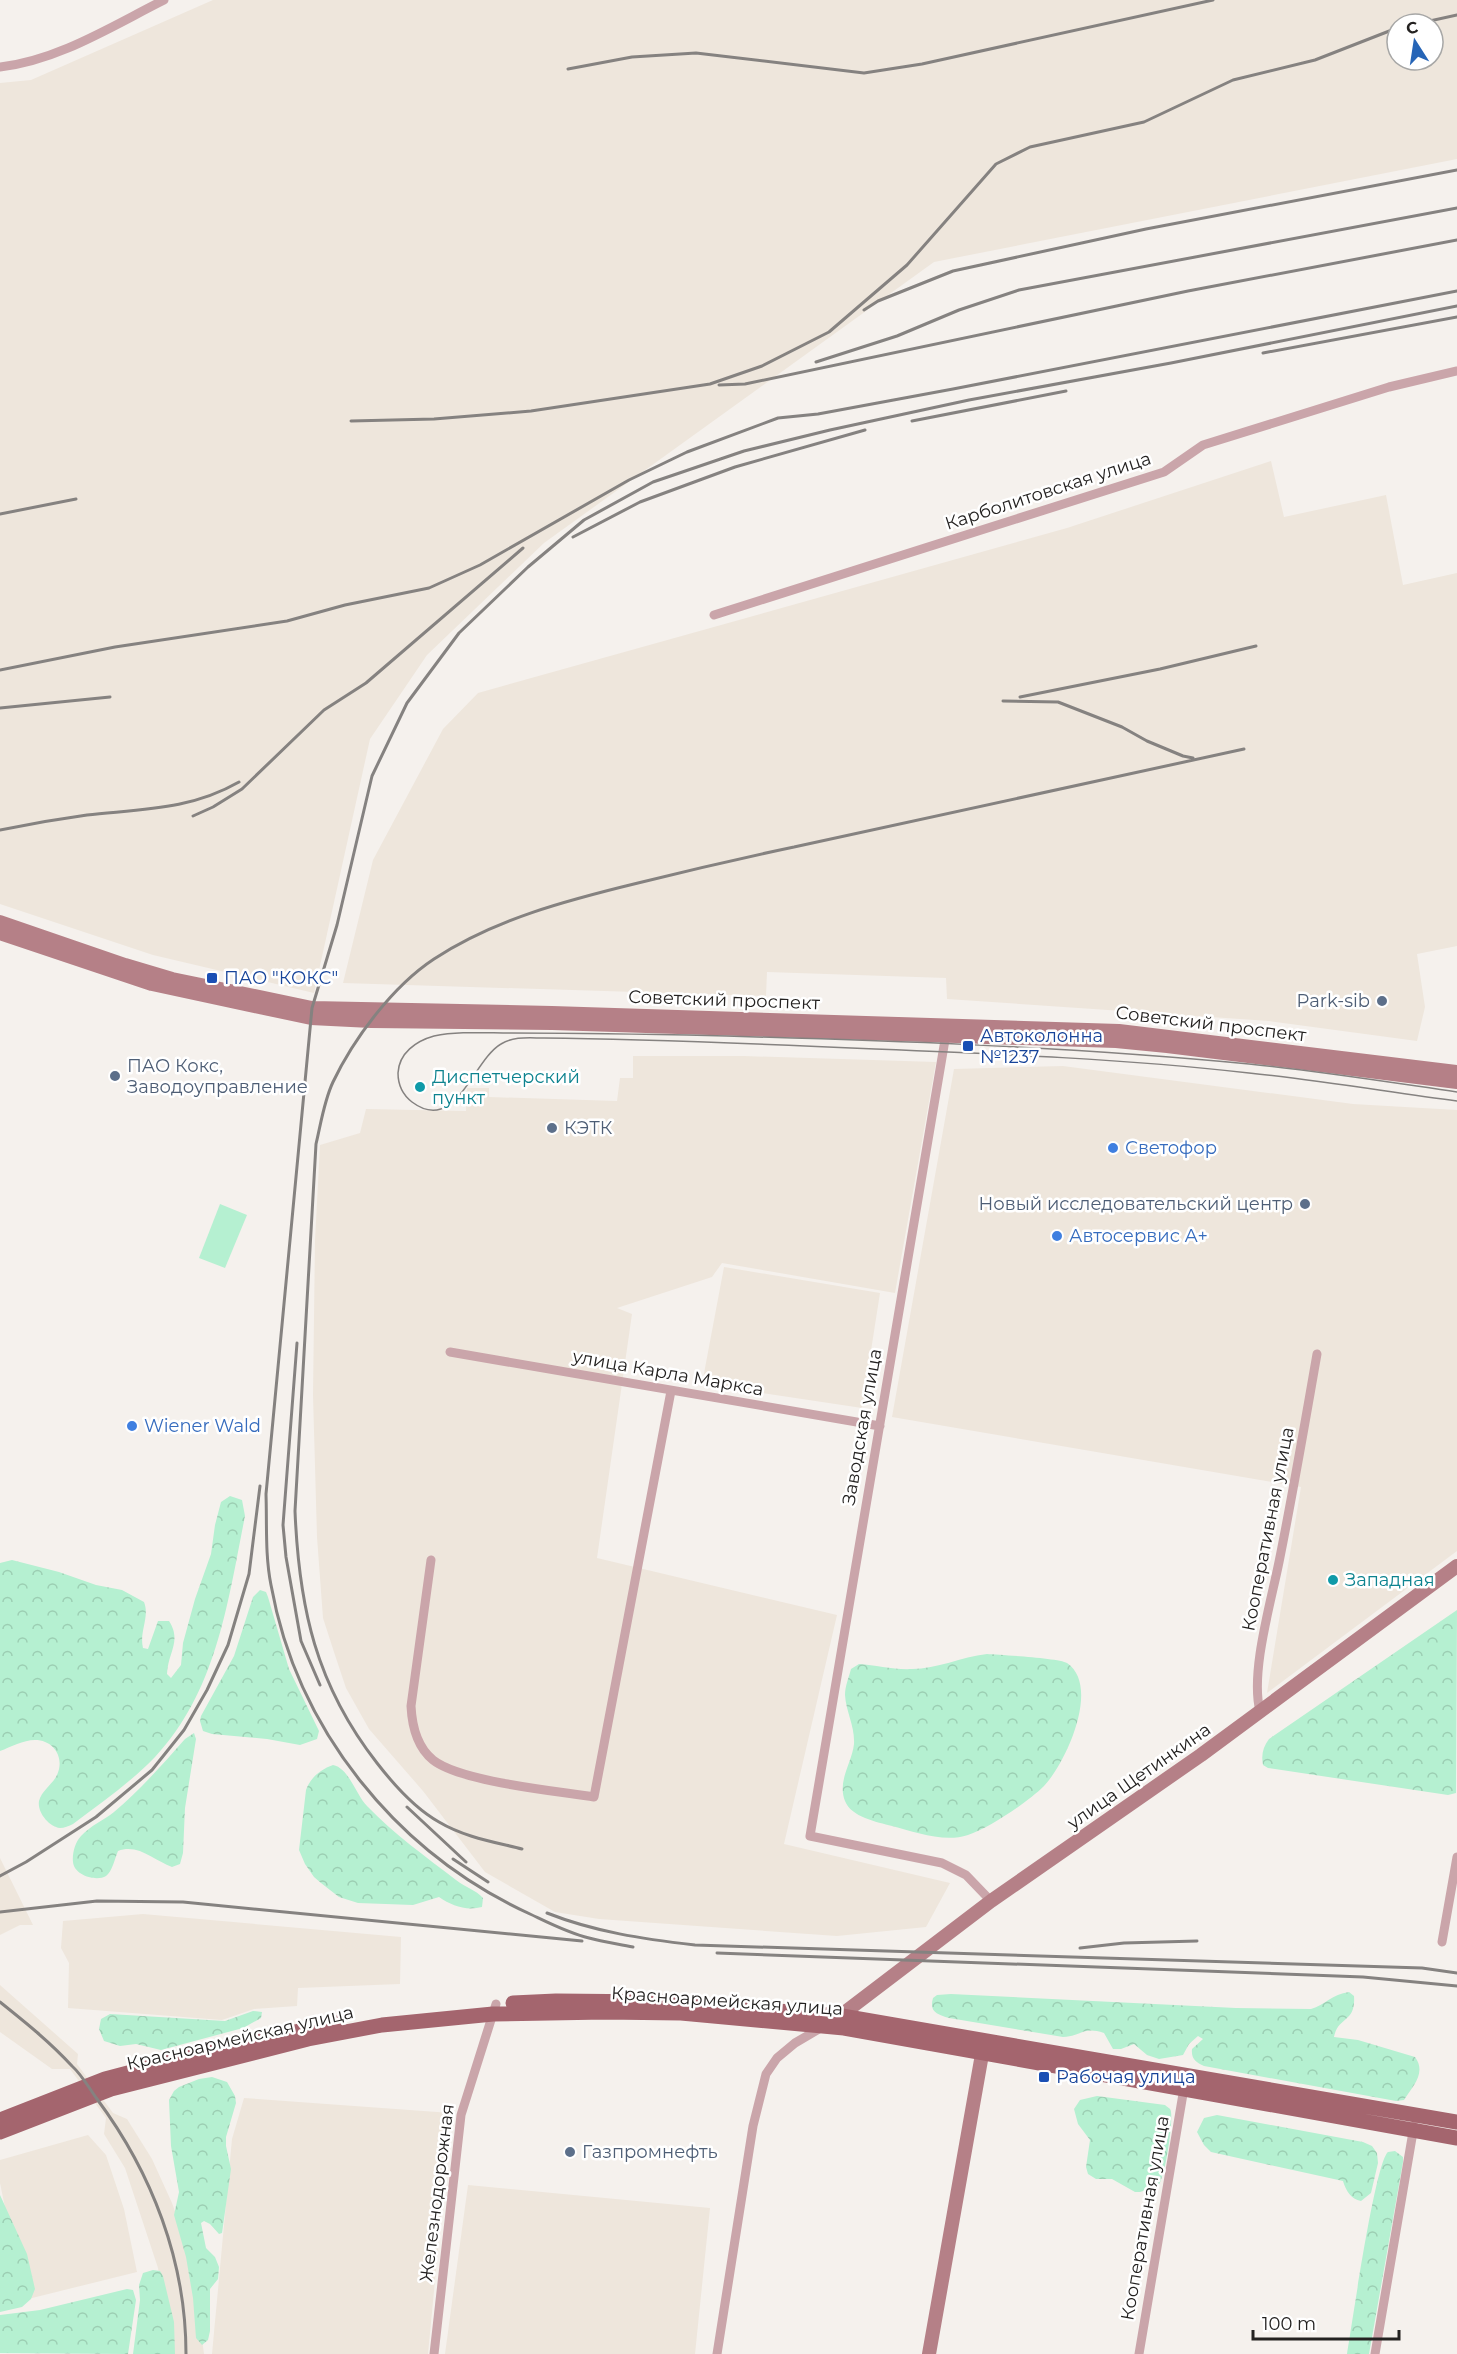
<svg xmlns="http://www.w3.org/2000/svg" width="1457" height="2354" viewBox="0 0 1457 2354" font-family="Montserrat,sans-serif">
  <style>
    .built { fill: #eee6dc; fill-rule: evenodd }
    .forest { fill: url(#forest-crowns) }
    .pitch { fill: #b5f0d1 }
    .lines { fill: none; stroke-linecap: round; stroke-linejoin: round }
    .street { stroke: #caa5aa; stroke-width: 9 }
    .secondary { stroke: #b58087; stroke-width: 14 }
    .primary { stroke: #a4656e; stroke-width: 15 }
    .tram { stroke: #858280; stroke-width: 1.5 }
    .rail { stroke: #858280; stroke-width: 3 }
    .transit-dot { fill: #1a4fb4; stroke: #fff; stroke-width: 2 }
    .service-dot { fill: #5c6f8a; stroke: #fff; stroke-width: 2 }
    .culture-dot { fill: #0f9aa8; stroke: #fff; stroke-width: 2 }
    .shop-dot { fill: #3f7fe0; stroke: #fff; stroke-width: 2 }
    .labels { text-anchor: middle; stroke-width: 5; stroke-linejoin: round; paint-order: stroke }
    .street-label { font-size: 18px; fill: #242221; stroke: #fff }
    .transit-label { font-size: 18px; fill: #164399; stroke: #fff; text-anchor: start }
    .service-label { font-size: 18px; fill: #4e5e75; stroke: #fff; text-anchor: start }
    .culture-label { font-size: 18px; fill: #0d838f; stroke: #fff; text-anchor: start }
    .shop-label { font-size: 18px; fill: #366cbe; stroke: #fff; text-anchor: start }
  </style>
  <defs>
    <pattern id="forest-crowns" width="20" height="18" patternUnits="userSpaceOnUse" patternTransform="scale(1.5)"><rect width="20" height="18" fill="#b5f0d1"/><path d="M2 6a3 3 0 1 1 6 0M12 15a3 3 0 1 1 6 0" fill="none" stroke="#9cceb3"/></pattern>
  </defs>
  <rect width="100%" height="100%" fill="#f5f1ed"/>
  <!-- built -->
  <path class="built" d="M213 0H1457V159L934 262 544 543 427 655 370 739 314 993 153 955 0 904V83L31 80ZM1397 24H1433V60H1397Z
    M1271 461 1284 517 1386 495 1403 585 1457 573V946L1417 954 1425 1007 1417 1041 1269 1021 947 999 946 978 767 972 766 996 343 983 373 860 443 729 478 693 1067 528Z
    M633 1056H744L936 1062 895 1293 722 1263 712 1277 617 1308 632 1314 597 1558 837 1615 784 1844 950 1883 926 1927 837 1936 599 1919 555 1912 485 1872 423 1791 369 1729 346 1688 333 1649 323 1618 317 1537 313 1395 315 1240 320 1145 360 1133 366 1109 466 1111 467 1088H489V1097L617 1101 620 1078H633Z
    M1063 1066 1353 1104 1457 1110V1551L1267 1693 1301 1487 892 1417 954 1069Z
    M724 1267 880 1293 862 1408 702 1384Z
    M0 1858 33 1925H20L0 1935Z
    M143 1914 401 1937 400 1984 298 1988 297 2006 254 2009 222 2020 68 2008 69 1963 61 1948 63 1921Z
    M0 1985 78 2054 77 2064 113 2113 127 2119 152 2159 172 2203 191 2255 204 2354H169L168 2322 158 2268 125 2168 104 2134 106 2118 70 2069H52L0 2032Z
    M244 2098 451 2113 428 2354H212L232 2139Z
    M88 2135 106 2155 124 2209 137 2272 24 2300 0 2183V2160Z
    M468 2185 710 2208 695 2354H445Z"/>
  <!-- forest -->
  <path class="forest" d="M230 1496 242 1500 245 1516C228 1601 217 1691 155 1757 131 1782 101 1803 73 1824 69 1826 64 1828 60 1828 49 1827 37 1812 39 1801 42 1790 53 1784 57 1775 65 1758 54 1740 35 1740 23 1740 11 1747 0 1751V1563L12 1560 59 1572 96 1585 122 1590 144 1602C150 1617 139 1632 143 1648L148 1649 158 1621H169C182 1641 168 1652 167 1674L171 1678 181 1665 183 1643 195 1599 211 1554 215 1525 221 1502Z
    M260 1590 266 1592 268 1597 289 1669 319 1731 317 1739 300 1745 267 1739 212 1734 203 1731 200 1721 201 1716 234 1656 253 1597Z
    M1457 1610 1456 1793 1448 1795 1268 1768 1263 1765C1261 1755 1263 1747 1269 1739Z
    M987 1654C1001 1655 1059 1658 1067 1663 1101 1686 1066 1763 1044 1786 1028 1802 989 1828 968 1835 944 1843 915 1832 892 1826 877 1822 851 1817 845 1801 837 1781 852 1763 854 1744 855 1726 846 1712 845 1695 845 1686 849 1677 851 1669L859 1664C876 1665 894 1670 912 1669 937 1669 961 1657 987 1654Z
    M194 1733 196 1739 185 1808 183 1853 180 1864 172 1867C155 1861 138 1843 118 1851 115 1858 112 1872 106 1876 96 1882 74 1875 73 1862 72 1854 75 1842 81 1836 90 1826 104 1820 114 1812 141 1789 162 1765 185 1739Z
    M333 1765C349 1768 356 1795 367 1806 394 1834 426 1857 456 1880 465 1887 476 1890 483 1898L482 1907C466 1911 452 1906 439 1897L413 1905 358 1903 339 1897 321 1883 314 1877 305 1864 299 1850 306 1790C310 1778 321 1769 333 1765Z
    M1349 1992 1354 1996C1356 2023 1338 2016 1334 2037L1358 2040 1415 2057C1427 2073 1412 2087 1404 2100L1396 2101 1204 2066C1196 2062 1191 2059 1192 2049L1203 2039 1198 2036 1189 2044 1183 2055 1159 2059 1147 2055 1134 2044 1121 2049H1113L1104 2033C1083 2026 1082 2036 1063 2037L949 2018C937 2014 929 2012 933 1998L937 1995 951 1994 1236 2008 1311 2009C1325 2005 1332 1994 1349 1992Z
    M253 2011 262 2012 261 2018 243 2028 161 2050 136 2044 120 2046 104 2041 99 2029 101 2019 110 2014 225 2021Z
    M212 2077 227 2082 235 2096 236 2103 226 2137V2146L231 2169 222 2233 219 2234 210 2224 204 2221 201 2223 206 2248 215 2257 219 2267 218 2279 210 2289V2331L208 2340 202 2345 196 2338 193 2298 186 2257 174 2215 179 2192 171 2146 169 2100 174 2091 179 2087 199 2079Z
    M1097 2096 1165 2105C1168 2108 1171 2108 1171 2112 1173 2124 1165 2178 1158 2186L1140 2192H1135L1112 2179H1096L1088 2174 1086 2167 1090 2140 1078 2124 1074 2109 1080 2100Z
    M1217 2115 1363 2142 1372 2146 1377 2153 1378 2163 1371 2193 1361 2201C1351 2199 1346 2191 1343 2181L1211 2152 1204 2145 1197 2132 1204 2118Z
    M1395 2151 1403 2157V2162L1369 2354H1347C1352 2325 1375 2163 1388 2152Z
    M0 2195 27 2254 35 2289 31 2299 22 2307 0 2312Z
    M153 2270 160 2271 163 2276 174 2322 175 2354H133L140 2300 139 2285 143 2273Z
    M127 2289 133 2290 136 2300 128 2354 0 2353V2315L40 2310Z"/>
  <!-- pitch -->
  <path class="pitch" d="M220 1204 247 1215 225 1268 199 1258Z"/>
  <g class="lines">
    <!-- street -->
    <path class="street" d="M0 67C59 60 112 26 164 0
      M714 615 1164 472 1203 445 1389 387 1457 371
      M946 1034 810 1836 942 1863 966 1875 991 1901
      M450 1352 880 1426
      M431 1560 411 1706C412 1726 417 1747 433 1760 461 1782 557 1791 594 1797L671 1391
      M1260 1711C1250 1673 1271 1602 1279 1562 1293 1493 1305 1423 1317 1354
      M1442 1942 1457 1857
      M434 2354 461 2115 496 2004
      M717 2354 753 2126 766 2074 777 2058 795 2043 824 2026
      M1139 2354 1184 2088
      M1375 2354 1414 2126"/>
    <!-- secondary -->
    <path class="secondary" d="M0 922 125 965 172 979 312 1008 552 1013 1119 1031 1457 1072
      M0 933 152 984 311 1018 371 1021 552 1023 1116 1041 1167 1046 1457 1082
      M836 2019 991 1901 1201 1755 1457 1566
      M929 2354 984 2043"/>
    <!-- primary -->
    <path class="primary" d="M513 2003 556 2001 659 2002 842 2016 1457 2122
      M0 2120 105 2079 234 2045 337 2023
      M0 2132 111 2089 308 2039 382 2025 493 2014 605 2012 681 2013 844 2028 1457 2138"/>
    <!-- tram -->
    <path class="tram" d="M1457 1092C1388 1082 1319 1071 1249 1064 1063 1046 874 1040 687 1035 628 1034 569 1033 511 1033 485 1033 458 1031 434 1036 416 1041 399 1053 398 1073 398 1085 403 1095 412 1102 456 1135 473 1060 501 1044 514 1036 529 1038 544 1038 654 1039 765 1044 875 1049 1000 1054 1125 1059 1249 1073 1319 1080 1388 1092 1457 1101"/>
    <!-- rail -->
    <path class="rail" d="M1416 24 1457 15
      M568 69 632 57 696 53 864 73 922 64 1213 0
      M864 310 878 301 953 271 1146 229 1457 170
      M1263 353 1457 317
      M816 362 897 336 959 310 1019 290 1457 208
      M719 385 745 384 1188 291 1457 240
      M351 421 434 419 531 411 710 384 762 366 829 332 907 265 996 164 1030 147 1144 122 1233 80 1315 60 1397 28
      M912 421 1066 391
      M0 514 76 499
      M573 537 640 502 735 467 865 430
      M0 670 115 647 287 621 345 605 429 588 480 565 629 480 687 452 778 418 818 414 953 389 1457 291
      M1020 697 1160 669 1256 646
      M1003 701 1058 702 1122 727 1147 741 1183 756 1193 758
      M0 708 110 697
      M193 816 213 807 242 789 324 710 366 683 523 548
      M0 830C29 824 58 819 87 815 142 809 190 810 239 782
      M297 1343 283 1525 286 1557 301 1641 320 1685
      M407 1807 466 1862
      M522 1849C494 1842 464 1837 439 1822 414 1808 394 1785 377 1763 316 1685 299 1608 295 1511L316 1144C321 1123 324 1101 333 1082 354 1038 393 986 434 959 495 919 568 900 638 883 690 870 742 858 794 847 944 814 1094 781 1244 749
      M453 1859 488 1882
      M0 1876 26 1862 96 1817 152 1770 184 1730 207 1690 228 1645 249 1574 260 1486
      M0 1912 97 1901 183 1902 582 1941
      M547 1913C595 1932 643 1939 695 1945L1422 1968 1457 1973
      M633 1947C619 1944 603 1942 589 1938 568 1933 549 1923 530 1914 397 1853 297 1730 271 1585 265 1555 267 1525 266 1494L312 1008 337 925 372 776 407 703 459 633 528 567 584 520 653 482 744 451 830 430 969 400 1171 363 1457 306
      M1080 1948 1124 1943 1197 1941
      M717 1953 1363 1977 1457 1986
      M0 2002C25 2022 50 2042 72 2066 82 2075 89 2088 97 2099 152 2173 186 2261 186 2354"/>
  </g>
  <!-- markers -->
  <g class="transit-dot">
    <rect x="206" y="972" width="12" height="12" rx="3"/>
    <rect x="962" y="1040" width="12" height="12" rx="3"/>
    <rect x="1038" y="2071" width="12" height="12" rx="3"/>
  </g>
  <g class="service-dot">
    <circle cx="1382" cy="1001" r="6"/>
    <circle cx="115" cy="1076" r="6"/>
    <circle cx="552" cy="1128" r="6"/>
    <circle cx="1305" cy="1204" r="6"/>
    <circle cx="570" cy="2152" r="6"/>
  </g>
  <g class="culture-dot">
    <circle cx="420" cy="1087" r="6"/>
    <circle cx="1333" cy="1580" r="6"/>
  </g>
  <g class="shop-dot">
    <circle cx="1113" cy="1148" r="6"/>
    <circle cx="1057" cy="1236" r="6"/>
    <circle cx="132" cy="1426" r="6"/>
  </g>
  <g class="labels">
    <!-- street labels -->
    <g class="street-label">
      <text transform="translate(1048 491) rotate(-18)" y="6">Карболитовская улица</text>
      <text transform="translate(724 1000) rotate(2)" y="6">Советский проспект</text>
      <text transform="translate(1211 1024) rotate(7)" y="6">Советский проспект</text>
      <text transform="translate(668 1373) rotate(10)" y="6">улица Карла Маркса</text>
      <text transform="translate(862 1427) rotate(-80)" y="6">Заводская улица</text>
      <text transform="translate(1268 1529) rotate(-79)" y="6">Кооперативная улица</text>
      <text transform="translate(1139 1776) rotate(-35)" y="6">улица Щетинкина</text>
      <text transform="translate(727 2001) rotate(4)" y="6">Красноармейская улица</text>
      <text transform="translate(240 2038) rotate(-13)" y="6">Красноармейская улица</text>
      <text transform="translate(437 2193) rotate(-83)" y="6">Железнодорожная</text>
      <text transform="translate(1145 2218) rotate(-80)" y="6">Кооперативная улица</text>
    </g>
    <!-- transit labels -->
    <g class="transit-label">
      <text x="224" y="984">ПАО "КОКС"</text>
      <text x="980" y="1042">Автоколонна<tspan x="980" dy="21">№1237</tspan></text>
      <text x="1056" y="2083">Рабочая улица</text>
    </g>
    <!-- service labels -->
    <g class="service-label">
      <text x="1370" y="1007" text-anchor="end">Park-sib</text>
      <text x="127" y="1072">ПАО Кокс,<tspan x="127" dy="21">Заводоуправление</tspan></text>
      <text x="564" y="1134">КЭТК</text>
      <text x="1293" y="1210" text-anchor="end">Новый исследовательский центр</text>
      <text x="582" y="2158">Газпромнефть</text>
    </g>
    <!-- culture labels -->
    <g class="culture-label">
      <text x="432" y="1083">Диспетчерский<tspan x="432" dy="21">пункт</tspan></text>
      <text x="1345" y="1586">Западная</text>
    </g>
    <!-- shop labels -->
    <g class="shop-label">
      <text x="1125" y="1154">Светофор</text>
      <text x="1069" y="1242">Автосервис А+</text>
      <text x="144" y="1432">Wiener Wald</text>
    </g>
  </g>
  <!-- north arrow -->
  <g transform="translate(1415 42) rotate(348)"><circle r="28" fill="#ffffff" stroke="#a7a7a6" stroke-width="1.5"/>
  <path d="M0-4.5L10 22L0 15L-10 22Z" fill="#2665b7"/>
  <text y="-9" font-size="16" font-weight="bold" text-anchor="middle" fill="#242221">С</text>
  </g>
  <!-- scale -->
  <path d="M1253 2330v9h146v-9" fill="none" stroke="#242221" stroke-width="3"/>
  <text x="1262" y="2330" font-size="18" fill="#242221" stroke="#ffffff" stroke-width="4.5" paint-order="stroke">100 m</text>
</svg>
